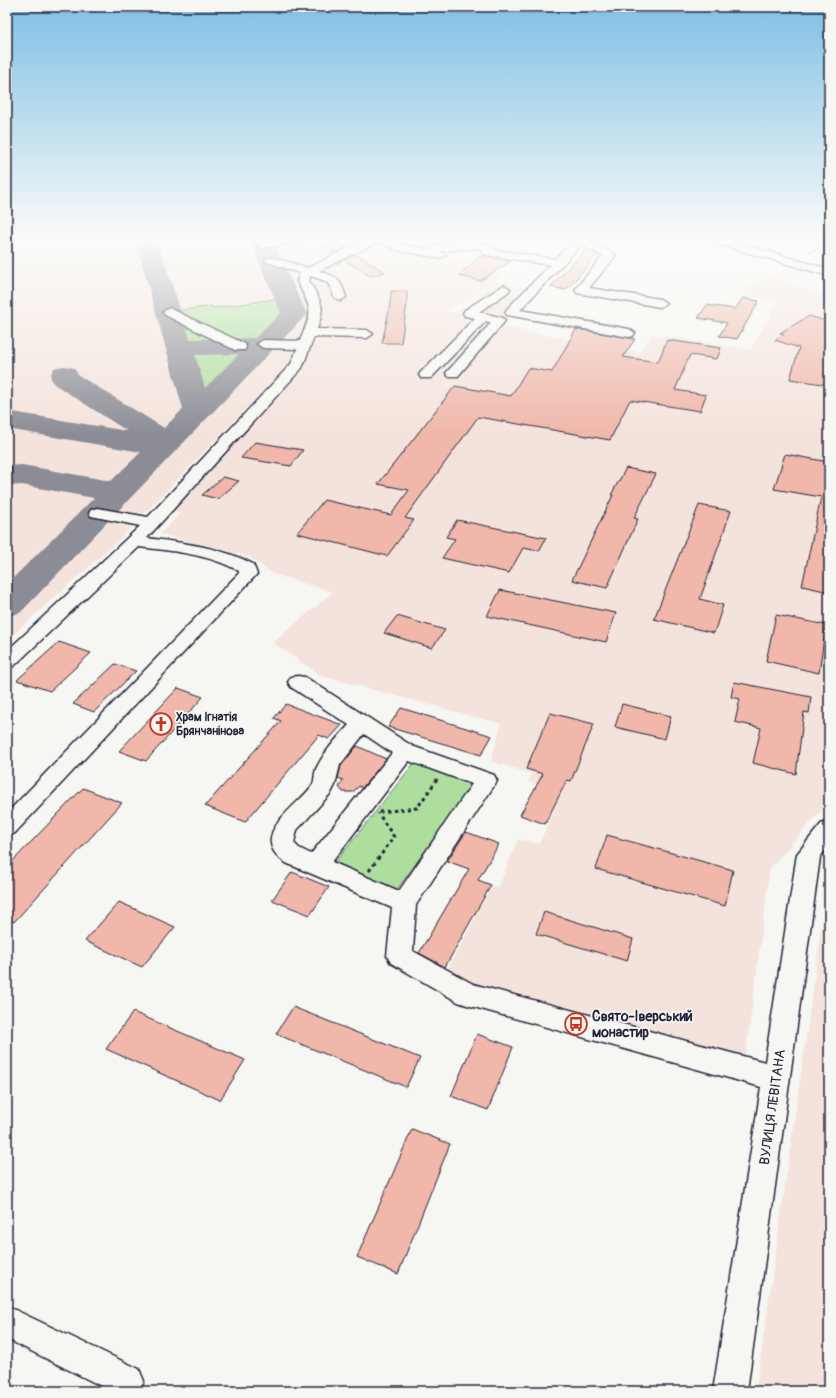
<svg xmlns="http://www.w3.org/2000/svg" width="836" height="1398" viewBox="0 0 836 1398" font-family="Pangolin,sans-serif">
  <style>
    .built { fill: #f4e3dc }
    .green { fill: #aede9e; stroke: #68806c }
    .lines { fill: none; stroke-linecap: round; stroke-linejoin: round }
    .taxiway { fill: #8c8c96; fill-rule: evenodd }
    .building { fill: #f0b7aa; stroke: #22223b }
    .minor-casing { stroke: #22223b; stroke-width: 3 }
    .path-far1 { stroke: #22223b; stroke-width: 1.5; stroke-dasharray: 2 2; stroke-linecap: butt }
    .path { stroke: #22223b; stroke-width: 3; stroke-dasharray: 3.5 3.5; stroke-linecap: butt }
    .minor { fill: #f6f6f2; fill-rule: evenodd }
    .labels { text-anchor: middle; stroke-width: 3.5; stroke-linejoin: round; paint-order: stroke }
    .poi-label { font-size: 12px; font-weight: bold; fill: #22223b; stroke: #f6f6f2; text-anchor: start }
    .near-poi-label { font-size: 14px; font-weight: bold; fill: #22223b; stroke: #f6f6f2; text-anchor: start }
    .near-street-label { font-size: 14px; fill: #22223b; stroke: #f6f6f2 }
  </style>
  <rect width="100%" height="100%" fill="#f6f6f2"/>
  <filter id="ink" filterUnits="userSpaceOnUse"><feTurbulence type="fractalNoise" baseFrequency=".025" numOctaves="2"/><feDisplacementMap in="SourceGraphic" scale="8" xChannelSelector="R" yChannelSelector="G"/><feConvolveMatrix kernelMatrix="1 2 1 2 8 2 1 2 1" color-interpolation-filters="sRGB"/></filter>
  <g filter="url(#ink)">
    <!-- built -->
    <path class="built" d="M7 239H344L345 241 498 268 492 273 503 275 446 312 456 313 482 296 477 294 495 281 528 289 506 318H509L503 327 640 352 651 334 750 350 777 303 740 292 767 277 829 295V802L770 868 745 1061 473 987 446 972 492 886 499 887 518 839 539 844 562 791 528 782 532 774 491 761 501 724 322 676 273 643 333 592 273 574 250 557 160 534 180 514 172 510 307 366 290 363 120 539 7 640Z
      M829 899V1391H756L824 911Z"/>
    <!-- green -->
    <path class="green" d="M274 299 281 300 286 312 284 316 257 343 232 341 179 312 183 310 212 306 213 308Z
      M181 322 227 343 189 344Z
      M243 350 245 352V355L207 392H204L191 351Z
      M415 762 473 785 395 892 334 864Z"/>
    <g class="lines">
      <!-- taxiway -->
      <path class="taxiway" d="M135 239H157L190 339 255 338 281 313 249 239H271L307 314 20 613 7 616V584L94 498 22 485 7 486V466L22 465 111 481 141 452 7 429V411L127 431 54 384C49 377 50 375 54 368L64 366 74 368 78 375 164 428 183 409ZM239 354 205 388 195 355Z"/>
    </g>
    <!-- building -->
    <path class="building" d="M322 239H334L346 247 335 253 319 243Z
      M595 239H611L604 247 593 241Z
      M586 249 597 255 566 290 550 287Z
      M356 254 364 259 385 272 370 276 345 260Z
      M480 256 511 261 480 281 459 276Z
      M391 291H407V303L401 343H382L390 305Z
      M743 298 759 301 737 339 719 336 727 323 698 318 707 305 735 309Z
      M809 316 829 322V385L790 379 799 348 775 340 784 334 780 333Z
      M576 329 635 339 623 357 658 362 667 340 721 348 717 359 690 355 675 390 706 395 700 411 630 400 610 440 478 417 405 518 414 520 387 556 297 533 324 500 391 515 409 490 378 484 455 386 511 396 528 368 552 372Z
      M255 442 303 450 291 466 241 458Z
      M785 454 829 462V592L802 586 821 497 774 489Z
      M626 468 656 474 634 518 638 519 607 588 572 580 613 495H611Z
      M223 477 239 481 218 499 202 495Z
      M699 505 731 511 700 599 723 605 714 633 654 619Z
      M457 520 546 538 539 551 523 548 509 573 442 558 455 539 446 537Z
      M500 590 616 613 606 642 487 616Z
      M776 615 826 625 819 673 766 661Z
      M397 616 445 630 432 648 384 633Z
      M59 642 91 653 50 691 17 680Z
      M115 664 136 671 94 712 73 704Z
      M734 682 811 697 809 713 804 712 796 774 753 763 761 728 735 722 740 699 731 697Z
      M178 688 203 697 146 761 119 751Z
      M286 704 342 725 329 739 319 735 245 822 205 806 281 721 274 718Z
      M622 704 671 716 665 739 615 727Z
      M401 708 492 736 481 755 388 727Z
      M550 713 594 724 571 781 567 780 545 824 520 815 543 774 526 769Z
      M357 746 386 759 362 788 359 786 353 792H343L339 787 343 780 338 778 341 766Z
      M83 788 122 803 14 922 7 919V867Z
      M466 832 499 844 478 880 491 885 445 967 419 953 469 869 447 861Z
      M607 835 733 870 725 906 596 869Z
      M292 872 329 887 310 915 272 900Z
      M119 902 175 927 142 967 85 941Z
      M544 912 633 939 627 961 536 934Z
      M293 1007 420 1058 406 1087 276 1034Z
      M133 1012 245 1060 220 1100 106 1049Z
      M477 1034 513 1047 488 1110 451 1096Z
      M412 1129 450 1144 398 1274 357 1257Z"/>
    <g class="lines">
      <!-- minor casing -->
      <g class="minor-casing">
        <path id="minor" d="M279 239H305L300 242 263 248 258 245 259 243Z
          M366 239H389L404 245 427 249 440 245 459 242H477L494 247 495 250 555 259 575 239H587L616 255 589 288 660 299 666 303 660 307 577 293 575 290 577 287 603 256 581 245 520 310 629 329 635 333 633 336 629 337 507 315 505 312 507 309 550 265 487 255 483 254 481 252 483 250 477 248 442 251 440 252 446 255 440 258 397 250 377 242 319 271C337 277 340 278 346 297L340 301 334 297C329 280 326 281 310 276L309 281C321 303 326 304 317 329L367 330 373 334 367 338 314 337 302 368 147 538C183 543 221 547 253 564L257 574 15 833 7 836V813L239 573V571C209 554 172 551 139 547L14 666 7 668V651L140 526 91 516 89 513 91 510 97 508 148 517 291 364 297 349 263 348 257 344 263 340 300 341C313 308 313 313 297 281L300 273 267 262 265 260 267 258H275L308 268Z
          M707 239H724L829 269V276L708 241Z
          M823 239H829V242L824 241Z
          M504 285 510 289 508 292 479 312 503 318 505 321 458 376H448L446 373 491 323 486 321 431 378H421L419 375 421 372 475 318 465 316 463 313 465 310Z
          M169 308 245 344 246 347 245 350H235L165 315 163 312Z
          M298 676 305 677 412 746 494 775 497 781 416 905 413 951 473 984 765 1062 797 854 821 824 829 821V846L820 857 747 1391H713L761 1087 467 1005 458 1002 391 963 387 956 392 908 286 863C244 835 301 805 313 784 315 780 314 774 316 769 324 752 337 738 349 725L291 687 288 682 291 677ZM364 734 392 753 311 854 299 848 294 843 297 830 331 793 335 785 340 765ZM409 761 472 784 399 891 332 862Z
          M7 1306 139 1369 144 1381 140 1391H111L7 1339Z"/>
      </g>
      <!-- path-far1 -->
      <path class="path-far1" d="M778 244 787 240
        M809 252 817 248"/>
      <!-- path -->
      <path class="path" d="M379 812 417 808 438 778
        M369 871 394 837 378 813"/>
      <!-- minor -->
      <use href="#minor" class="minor"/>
    </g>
  </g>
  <!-- sky -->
  <linearGradient id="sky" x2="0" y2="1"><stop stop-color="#7fbfe4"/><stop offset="0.55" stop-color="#fbfbf9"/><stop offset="1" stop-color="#fbfbf9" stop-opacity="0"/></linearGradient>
  <rect width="836" height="435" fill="url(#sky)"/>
  <!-- icons -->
  <defs>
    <g id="church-ring" transform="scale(1.15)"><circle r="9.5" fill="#f6f6f2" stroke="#c8321e" stroke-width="1.5"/><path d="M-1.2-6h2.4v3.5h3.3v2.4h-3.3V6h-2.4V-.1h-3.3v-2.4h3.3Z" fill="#c8321e"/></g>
    <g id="bus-ring" transform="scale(1.15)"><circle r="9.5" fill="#f6f6f2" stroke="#c8321e" stroke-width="1.5"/><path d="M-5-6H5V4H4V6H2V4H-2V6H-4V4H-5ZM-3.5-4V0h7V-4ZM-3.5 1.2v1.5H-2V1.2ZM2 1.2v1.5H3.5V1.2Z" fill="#c8321e"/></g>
  </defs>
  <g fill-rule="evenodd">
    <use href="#church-ring" x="161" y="724"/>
    <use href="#bus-ring" x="576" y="1024"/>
  </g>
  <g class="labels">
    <!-- poi labels -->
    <g class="poi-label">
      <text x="176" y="721">Храм Ігнатія<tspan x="176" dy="14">Брянчанінова</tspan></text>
    </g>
    <!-- near-poi labels -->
    <g class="near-poi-label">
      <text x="592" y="1021">Свято-Іверський<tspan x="592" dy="16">монастир</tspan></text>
    </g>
    <!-- near-street labels -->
    <g class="near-street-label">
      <text transform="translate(772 1107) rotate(-82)" y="5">ВУЛИЦЯ ЛЕВІТАНА</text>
    </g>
  </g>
  <!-- margin -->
  <rect width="836" height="1398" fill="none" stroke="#f6f6f2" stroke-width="24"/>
  <rect x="12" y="12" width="812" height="1374" fill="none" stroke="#22223b" stroke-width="1.5" filter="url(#ink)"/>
</svg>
